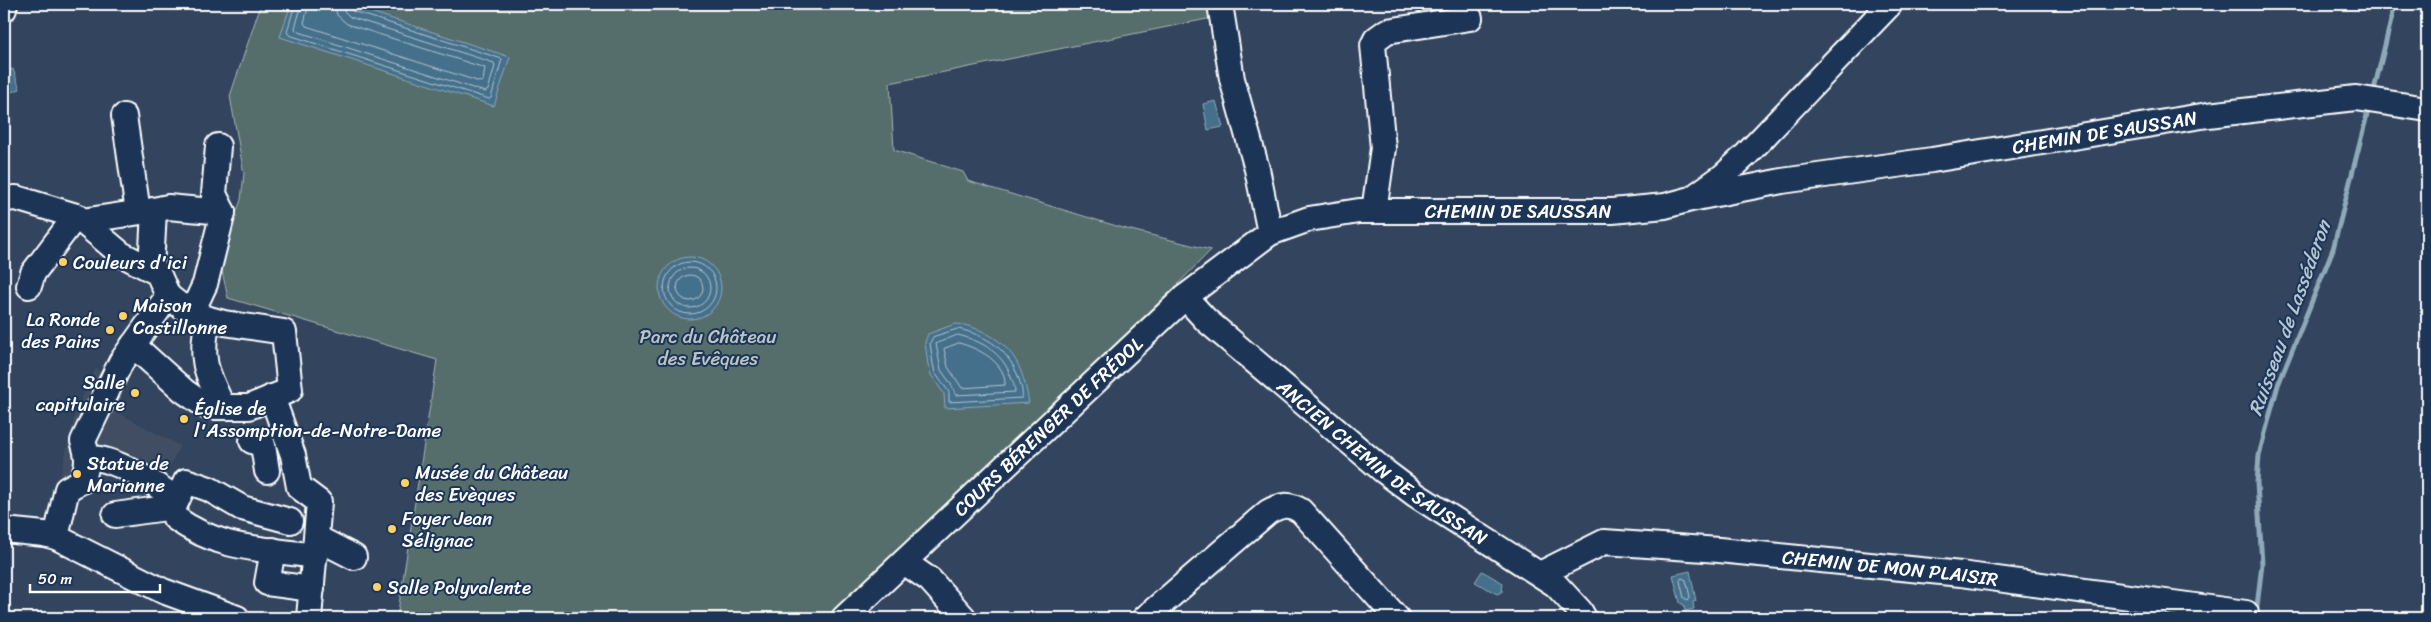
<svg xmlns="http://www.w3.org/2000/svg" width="2431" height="622" viewBox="0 0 2431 622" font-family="Sriracha,sans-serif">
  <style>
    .built { fill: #414e63 }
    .green { fill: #546e6c; stroke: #aab6b6 }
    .water { fill: #446f8b; stroke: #8fa9b9 }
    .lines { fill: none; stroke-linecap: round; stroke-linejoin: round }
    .shore { stroke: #b4c5d1; stroke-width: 1 }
    .stream { stroke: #8fa9b9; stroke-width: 5 }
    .minor-casing { stroke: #fff; stroke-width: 28 }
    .minor { stroke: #1d3557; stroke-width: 24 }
    .poi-dot { fill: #ffd166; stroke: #1d3557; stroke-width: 2 }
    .labels { text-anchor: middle; stroke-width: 4; stroke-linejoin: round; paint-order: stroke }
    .street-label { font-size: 19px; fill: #fff; stroke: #1d3557 }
    .poi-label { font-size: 19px; fill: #fff; stroke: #1d3557; text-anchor: start }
    .park-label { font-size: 19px; fill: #bbc5c4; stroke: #1d3557 }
    .water-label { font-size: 20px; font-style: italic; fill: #b4c5d1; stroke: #1d3557 }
  </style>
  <rect width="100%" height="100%" fill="#32445e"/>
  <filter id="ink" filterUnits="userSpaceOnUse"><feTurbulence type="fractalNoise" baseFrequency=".02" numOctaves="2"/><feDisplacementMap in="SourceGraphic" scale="10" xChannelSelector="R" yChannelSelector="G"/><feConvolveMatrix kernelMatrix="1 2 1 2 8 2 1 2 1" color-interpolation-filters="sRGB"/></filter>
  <g filter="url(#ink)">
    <!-- built -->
    <path class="built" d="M96 368 122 397 117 412 180 446 164 479 96 449 53 506 76 410Z"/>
    <!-- green -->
    <path class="green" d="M261 4H1214L1217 17 890 83 894 150 963 172 968 181 1123 228 1211 250 1173 289 829 618H397L437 360 228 298 219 258 241 200 244 174 230 96Z"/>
    <!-- water -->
    <path class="water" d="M291 4H346L510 57 494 106 280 37Z
      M13 69 20 89 9 93 4 72Z
      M1216 101 1223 127 1208 130 1203 104Z
      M659 288a31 31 0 1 1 62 0a31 31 0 1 1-62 0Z
      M955 324C965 324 974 328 982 331 1015 347 1023 369 1029 403L945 408 944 394 931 375 928 365 925 342 928 334Z
      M1482 571 1503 583 1502 592 1497 594 1475 582Z
      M1690 571 1696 601 1693 602 1694 609 1685 611 1684 605 1680 603 1673 575Z"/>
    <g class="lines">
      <!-- shore -->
      <path class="shore" d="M295 4 287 32 289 35 489 99 491 98 502 59 352 11 348 4
        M302 4 295 28 296 31 485 92 488 90 495 66 494 63 350 17 344 11 342 4
        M309 4 304 23 306 26 480 82 483 81 485 68 347 24 337 15 334 4
        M664 288a26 26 0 1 1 52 0a26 26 0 1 1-52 0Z
        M670 288a20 20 0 1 1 40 0a20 20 0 1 1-40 0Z
        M677 288a13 13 0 1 1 26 0a13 13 0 1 1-26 0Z
        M958 329C987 335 1009 350 1019 379 1021 385 1023 392 1022 398L949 402V392L935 373 933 364 930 343 933 337Z
        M958 335C982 341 1003 353 1011 377 1013 382 1015 387 1015 392L956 395 951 384 941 370 936 344Z
        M959 343C978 348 1006 362 1005 385L962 388 948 367 944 349Z
        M1682 578 1686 580 1690 597 1688 600 1684 598 1680 581Z"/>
      <!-- stream -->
      <path class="stream" d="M2373 94 2395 4
        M2256 615 2262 564 2257 483 2259 455 2278 385 2333 249 2369 107"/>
      <!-- minor casing -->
      <g class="minor-casing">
        <g id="minor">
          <path d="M1220 4 1232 79 1257 169 1270 233"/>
          <path d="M4 9 5 4"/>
          <path d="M124 116 138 212"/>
          <path d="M1698 194 1723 176 1747 154 1890 4"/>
          <path d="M4 199 16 198 76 216 121 254 158 273 168 296 191 314 224 323 284 332 290 390 249 407H207L184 391 133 345"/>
          <path d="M154 210 168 207 223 212"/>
          <path d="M1374 211 1383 148 1373 45 1376 39 1387 31 1470 18"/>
          <path d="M82 221 154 210 151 269"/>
          <path d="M29 286 33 273 76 216"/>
          <path id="s1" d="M1185 297 1206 320 1384 471 1416 495 1556 585 1580 611 1584 618"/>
          <path d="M191 314 205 284 223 212 214 194 218 146"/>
          <path d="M208 319C199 359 206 372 223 407"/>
          <path d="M272 397 293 455 299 487 319 502 309 618"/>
          <path d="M252 441 263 445 267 471"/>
          <path d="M89 458C115 457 155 484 177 499"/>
          <path d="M115 515 174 507"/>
          <path d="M290 521 242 508 209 489 186 481 174 507 175 518C221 551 262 548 315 556"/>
          <path d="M4 530 44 534 56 537 163 591 237 618"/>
          <path d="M56 537 67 489 82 481C88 464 89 459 83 441L121 362 168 296"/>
          <path d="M317 538 354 557"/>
          <path d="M273 550 267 583 312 589"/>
          <path d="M904 562 930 580 964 618"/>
          <path id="s2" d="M1540 574 1604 542 1719 550 1961 574 2246 613"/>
          <path id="s3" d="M844 618 1185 297 1270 233 1309 219 1359 211H1612L1665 206 1691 199 1782 181 1932 160 2208 115 2356 98 2427 109"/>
          <path d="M1145 618 1268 512C1281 505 1288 503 1301 511L1397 618"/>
        </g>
      </g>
      <!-- minor -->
      <use href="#minor" class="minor"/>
    </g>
  </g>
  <!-- markers -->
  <g class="poi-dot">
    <circle cx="63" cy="262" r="5"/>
    <circle cx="123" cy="316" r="5"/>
    <circle cx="110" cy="330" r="5"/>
    <circle cx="135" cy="393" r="5"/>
    <circle cx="184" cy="419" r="5"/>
    <circle cx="77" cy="474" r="5"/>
    <circle cx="405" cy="483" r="5"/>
    <circle cx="392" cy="529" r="5"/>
    <circle cx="377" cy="587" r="5"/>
  </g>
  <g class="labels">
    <!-- street labels -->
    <g class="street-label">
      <text dy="7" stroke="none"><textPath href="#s3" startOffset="1419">CHEMIN DE SAUSSAN</textPath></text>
      <text dy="7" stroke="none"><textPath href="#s3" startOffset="826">CHEMIN DE SAUSSAN</textPath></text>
      <text dy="7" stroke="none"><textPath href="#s3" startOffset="280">COURS BÉRENGER DE FRÉDOL</textPath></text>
      <text dy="7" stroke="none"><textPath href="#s1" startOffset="258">ANCIEN CHEMIN DE SAUSSAN</textPath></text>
      <text dy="7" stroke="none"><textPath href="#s2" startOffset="359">CHEMIN DE MON PLAISIR</textPath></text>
    </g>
    <!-- poi labels -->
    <g class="poi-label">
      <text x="73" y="269">Couleurs d'ici</text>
      <text x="133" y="312">Maison<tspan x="133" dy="22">Castillonne</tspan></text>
      <text x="100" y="326" text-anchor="end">La Ronde<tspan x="100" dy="22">des Pains</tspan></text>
      <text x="125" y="389" text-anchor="end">Salle<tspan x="125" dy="22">capitulaire</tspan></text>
      <text x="194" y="415">Église de<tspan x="194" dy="22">l'Assomption-de-Notre-Dame</tspan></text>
      <text x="87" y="470">Statue de<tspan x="87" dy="22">Marianne</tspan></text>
      <text x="415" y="479">Musée du Château<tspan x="415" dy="22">des Evèques</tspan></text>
      <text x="402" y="525">Foyer Jean<tspan x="402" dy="22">Sélignac</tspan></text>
      <text x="387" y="594">Salle Polyvalente</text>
    </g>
    <!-- park labels -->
    <g class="park-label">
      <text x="708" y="343">Parc du Château<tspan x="708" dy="22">des Evêques</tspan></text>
    </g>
    <!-- water labels -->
    <g class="water-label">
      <text transform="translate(2289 318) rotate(-70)" y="7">Ruisseau de Lasséderon</text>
    </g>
  </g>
  <!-- margin -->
  <rect width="2431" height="622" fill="none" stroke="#1d3557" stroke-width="20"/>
  <rect x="10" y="10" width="2411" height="602" fill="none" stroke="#fff" stroke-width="2" filter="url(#ink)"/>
  <!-- scale -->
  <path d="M30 584v8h130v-8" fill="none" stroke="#ffffff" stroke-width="2.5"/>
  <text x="38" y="584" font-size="15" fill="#ffffff" stroke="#1d3557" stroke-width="4" paint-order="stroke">50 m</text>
</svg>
